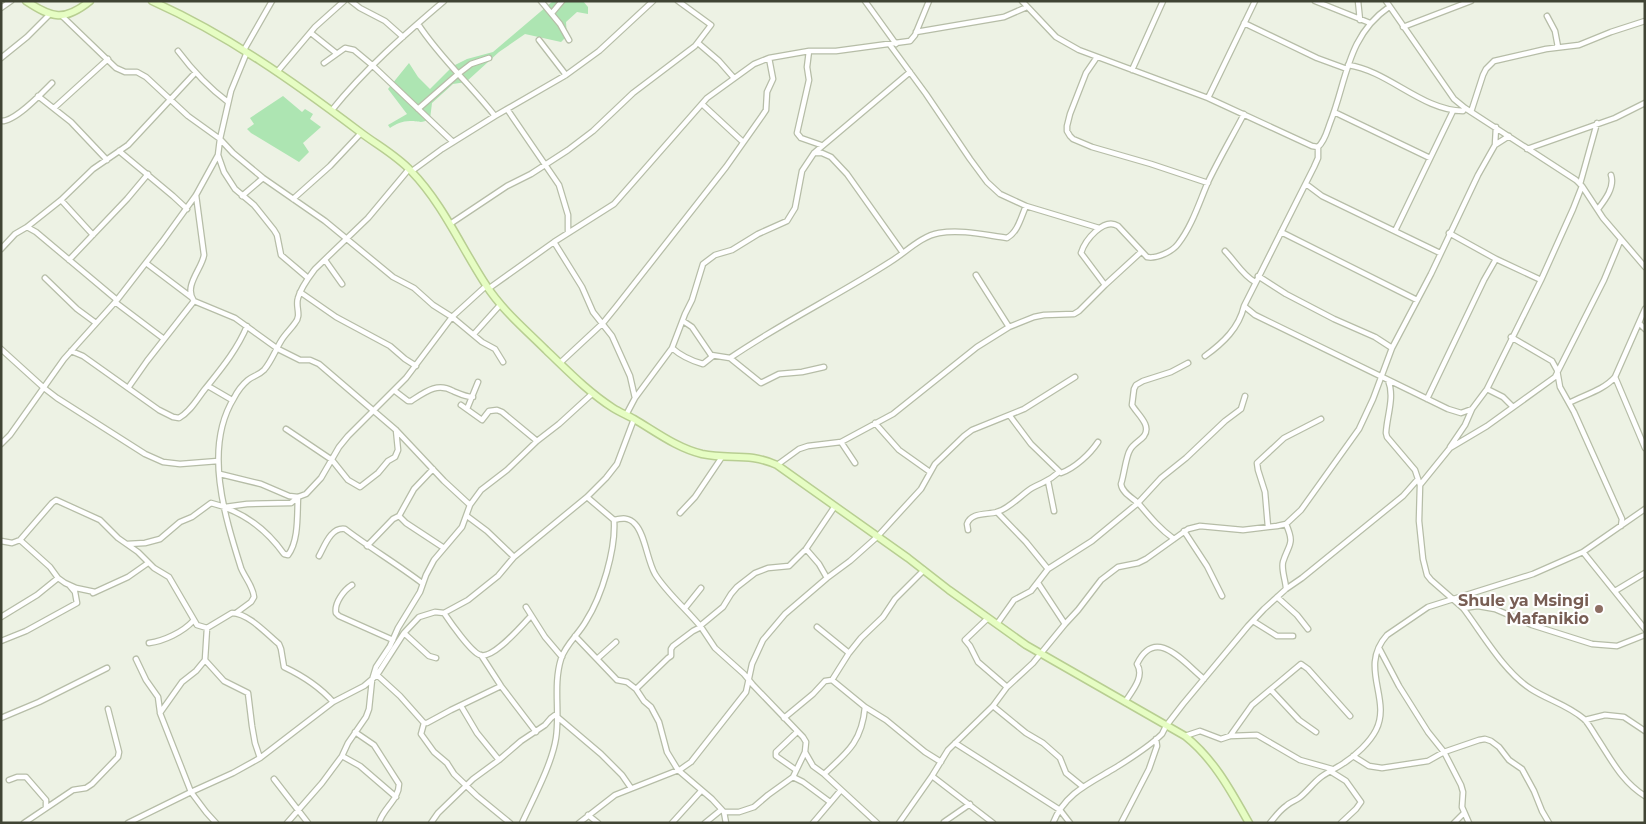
<svg xmlns="http://www.w3.org/2000/svg" width="1646" height="824" viewBox="0 0 1646 824" font-family="Montserrat,sans-serif">
  <style>
    .green { fill: #ade5b2 }
    .lines { fill: none; stroke-linecap: round; stroke-linejoin: round }
    .street-casing { stroke: #b6bda7; stroke-width: 7 }
    .secondary-casing { stroke: #b8ce92; stroke-width: 9 }
    .street { stroke: #fff; stroke-width: 4.5 }
    .secondary { stroke: #e6fdc3; stroke-width: 6 }
    .education-dot { fill: #8d6e63; stroke: #fff; stroke-width: 2 }
    .labels { text-anchor: middle; stroke-width: 4; stroke-linejoin: round; paint-order: stroke }
    .education-label { font-size: 16px; font-weight: bold; fill: #785e54; stroke: #fff; text-anchor: end }
  </style>
  <rect width="100%" height="100%" fill="#edf2e4"/>
  <!-- green -->
  <path class="green" d="M553 1H583L588 7V14L577 12 566 22 567 36 561 42 525 34 499 52 466 82 453 84 432 103 430 119C420 124 420 121 410 121 402 121 396 124 390 128L388 125 407 114 388 89 409 63 418 77 430 89 453 66 467 59 493 52Z
    M283 96 302 112 305 109 313 114 310 119 321 127 303 143 309 152 299 162 251 133 247 129 254 124 250 118Z"/>
  <g class="lines">
    <!-- street casing -->
    <g class="street-casing">
      <path id="street" d="M351 1 360 8 385 21 403 37
        M541 1 560 24 569 40
        M865 1 896 44
        M1022 1 1056 37 1079 50 1208 98 1312 146 1318 147C1325 141 1327 131 1330 123 1347 80 1347 36 1389 7
        M1315 1 1370 23
        M1358 1 1360 20
        M1386 1 1454 99 1465 108 1576 180 1582 186 1603 218 1645 267
        M1 8 11 1
        M552 13 562 1
        M62 16 116 68 125 72H137L146 77 188 116 220 139 233 153 263 178 325 221 393 277 414 288 433 305 452 317 482 342 495 349 503 362
        M1547 16 1555 31 1558 47
        M1244 23 1317 58 1347 69
        M418 24C440 58 470 84 495 116
        M1403 27 1471 1
        M916 32 1004 17 1027 7
        M311 33 336 53
        M539 40 566 75
        M698 43 719 61 734 78
        M890 45 926 94 970 159 987 182 1000 194 1026 206 1099 228
        M244 50 272 1
        M178 51C193 71 208 87 228 102
        M809 51 807 67 809 80 797 133 801 138 821 145
        M1097 57 1086 73 1070 114 1067 126V131L1070 136 1073 139 1092 147 1151 164 1208 183
        M1 58 27 37 49 15
        M324 63 345 48 354 50 372 65 453 142
        M1348 65C1389 71 1421 110 1463 111L1465 108
        M1132 70 1163 1
        M277 72 315 27 344 1
        M38 96 71 122 107 160
        M1208 98 1255 1
        M702 104 743 142
        M54 108 108 59
        M418 109 458 74 471 64 489 58
        M507 109 559 185 568 215V233
        M332 110C365 69 404 35 444 1
        M1334 112 1430 158
        M1471 112 1483 75 1486 69 1494 61 1546 49 1579 45 1611 32 1645 21
        M1 121C15 122 42 93 52 83
        M1495 145 1496 127
        M1318 147V158L1314 167 1244 306 1255 315 1448 409 1461 413 1472 409
        M1527 149 1615 118 1645 103
        M119 151 173 196 187 209
        M814 153H822L831 157 847 174 903 253
        M218 155 224 172 235 189 254 205 274 230 277 235 281 255 308 278
        M412 171 442 149 495 116 566 75 599 51 653 1
        M1306 184 1322 196 1440 253
        M1580 184 1597 123
        M196 195 204 255C202 269 183 286 194 301L235 318 278 349 300 360H310L319 364 396 430 444 481 470 505
        M242 196 263 178
        M293 199 330 166 361 133
        M61 200 93 235
        M1598 209C1605 200 1615 187 1611 175
        M450 224 507 186 531 174 568 150 593 131 633 93 695 46 711 25 678 1
        M27 227 36 232 117 300
        M1395 231 1453 111
        M1281 232 1417 300
        M1449 233 1496 259 1541 280
        M554 242 582 287 593 312 612 336 630 376 635 398
        M1 249 15 234 27 227 61 200 93 169 128 145 195 73
        M1225 251C1235 261 1243 276 1255 282
        M69 260 127 199 148 174
        M325 260 342 284
        M146 263 191 297
        M976 275 1009 327
        M1258 276 1286 294 1334 319 1375 337 1392 348
        M45 278 77 309 96 323
        M1105 285 1081 253C1085 240 1104 217 1118 226L1147 257C1156 259 1172 252 1178 244 1192 226 1199 203 1208 182 1219 159 1232 137 1244 114
        M488 289 554 242 614 204 707 98 754 64 769 58 809 51H836L910 41 915 35 929 1
        M300 292 336 317 390 346 405 359 416 366
        M115 302 164 339
        M683 321 692 327 711 355 730 358 761 383 779 374 802 372 824 367
        M1639 323 1645 329
        M474 334 500 305
        M1511 337 1552 361 1557 370 1560 387 1574 412 1622 519 1621 526
        M672 348C681 356 692 361 703 364L713 356
        M1 349 44 388 57 398 145 454 163 462 180 464 218 461
        M71 351 83 356 159 410 173 417 179 418C191 411 197 399 205 389 221 369 237 350 247 326
        M1205 356C1223 343 1239 328 1244 306
        M730 358C781 323 837 296 890 262 905 253 921 236 939 233 961 229 985 235 1007 238 1018 232 1021 217 1026 206
        M560 363 603 323 616 307 726 167 762 116 766 110 767 92 773 79 769 58
        M1615 377 1645 448
        M1388 380C1395 397 1387 415 1386 433L1387 437 1415 470 1420 485 1419 521 1423 559 1427 575 1431 580 1463 608 1478 606 1495 609 1532 625 1592 644 1617 646 1645 635
        M208 386 232 400
        M128 388 147 361 194 301
        M1487 389 1503 397 1512 406
        M395 391 408 401H411C425 392 437 382 453 391 460 394 465 397 473 397
        M1427 399 1484 280 1496 259
        M1569 403C1584 395 1604 390 1615 377L1645 309
        M461 405 482 420 489 411 497 410 502 412 537 441
        M467 409 478 382
        M626 415 635 398 672 348 685 314 692 300 703 264 715 255 732 250 758 234 787 221 795 208 802 171 814 153 910 72
        M1010 416 1031 444 1061 473C1075 468 1090 454 1098 442
        M875 423 899 450 930 472
        M286 429 332 460 348 480 360 487 378 473 388 461 395 457 398 450 396 430
        M841 442 855 463
        M1 444 10 435 64 359 117 300 162 242 196 195 218 155 220 139 231 91 247 52
        M1450 447 1465 425 1472 409 1487 389 1541 280 1573 209 1582 186
        M777 465 799 449 808 446 841 442 893 414 977 347 1009 327 1034 317 1044 315 1074 314 1079 311 1105 285 1141 252
        M433 469 414 489 399 516 406 523 444 548
        M220 474 261 484 289 496 298 497 306 494 321 478 339 447 348 436 406 378 452 317 486 286
        M1048 481 1054 511
        M1420 485 1450 448 1487 426 1555 377 1604 280 1621 239
        M226 508C250 517 269 533 284 554L288 555C299 541 297 514 298 497
        M997 512 1026 542 1048 569
        M680 513 695 497 722 457
        M467 516 487 531 514 557
        M614 520C622 518 629 517 635 524 645 534 647 560 655 574 666 592 687 610 701 627
        M1286 524C1295 545 1289 543 1283 562 1281 570 1286 581 1286 589
        M1268 527 1265 492 1258 470 1257 463 1284 438 1321 419
        M968 530 967 524C971 512 987 515 997 512 1009 509 1022 494 1032 488 1045 481 1048 482 1059 472
        M1184 531 1207 566 1222 596
        M1174 539C1160 529 1150 517 1139 504 1133 498 1122 493 1121 484 1124 475 1126 456 1130 450 1133 444 1140 441 1144 436 1152 425 1137 414 1132 405L1134 389 1136 385 1143 381 1171 372 1188 363
        M20 540 50 567 58 578 65 583 76 588 95 592
        M1 541 12 543 20 540 52 503 56 500 100 520 118 538 138 552 154 568 169 577 197 625 207 628 232 613C248 613 267 634 279 644L281 649 284 667C303 676 319 686 333 702
        M127 544 145 543 160 539 180 522 192 517 211 503 225 507 247 504 291 503 298 497
        M367 546 393 519 399 516
        M806 549 819 564 827 578
        M1583 552 1645 629
        M319 556C325 545 331 527 345 529 370 548 397 564 422 583
        M1038 583 1065 624
        M352 585C344 590 334 603 336 613L339 616 393 640
        M1615 591 1645 573
        M93 593 128 577 148 563
        M1277 597 1297 615 1308 629
        M526 607 545 637 562 657
        M685 608 701 588
        M1463 608C1482 633 1504 672 1531 689 1548 700 1568 705 1584 719 1589 724 1593 732 1597 738 1611 759 1622 782 1645 796
        M236 613 251 602 254 597C253 586 245 578 241 568 225 517 203 448 234 398 237 392 242 385 248 380 253 376 259 375 264 370 271 362 275 351 281 341 285 334 291 329 295 323 302 315 295 307 298 298 301 287 309 277 315 269L368 218 409 169
        M444 613C450 622 471 652 480 655 493 660 522 625 531 616
        M1 617 37 595 58 578
        M988 618 965 640 970 646 978 662 1007 687
        M1253 621 1277 636H1293
        M997 624 1014 600 1031 591 1048 569 1092 541 1138 503 1161 478 1186 458 1225 421 1241 409 1245 396
        M700 626 723 607 731 594 737 587 755 573 768 568 789 566 806 549 835 506
        M817 627 849 653 861 638 883 617 895 599 924 570
        M207 628 205 660 196 671 182 682 160 713 191 792 206 812 216 823
        M404 633 429 656 436 658
        M575 636 617 680 627 682 636 689 644 701 651 707 659 722 667 752 678 770 712 799 724 812 726 823
        M1 641 26 631 77 603 75 592 70 586
        M149 643C164 641 183 632 193 621
        M1379 648 1399 686 1428 732 1444 752 1461 785 1463 792 1462 807 1469 823
        M481 655 501 686 536 732
        M136 659 146 680 158 697 160 712
        M597 659 616 642
        M205 660 224 681 248 693 252 726 255 743 260 758
        M377 675 400 696 424 723H427L451 710 501 686
        M832 680 849 653
        M636 689 668 658 671 656V649L673 646 693 631 701 627 715 648 744 674 753 685 803 737 806 742 805 752 813 766 824 774 877 823
        M1271 690 1299 720 1316 732
        M1125 702C1132 691 1145 677 1137 664 1156 625 1184 663 1204 679
        M461 706 477 733 499 760
        M993 706 1026 733 1043 743 1060 758 1066 773 1082 786
        M865 707 886 720 925 752 941 762
        M1 718 39 702 107 668
        M784 718 813 694 825 681 832 680 865 707C862 741 848 752 824 774
        M1585 720 1605 715 1624 717 1645 731
        M424 723 421 734 434 752 447 763 454 774 477 796 510 823
        M355 732 374 745 399 784C399 800 383 808 379 823
        M1185 736 1200 731 1221 739 1230 736 1257 735 1300 760 1332 769
        M1230 736 1252 705 1301 664 1308 669 1350 716
        M955 743 1060 810 1070 823
        M342 756 360 766 396 797
        M1353 756 1369 766 1382 768 1428 761 1444 752 1479 740 1485 739 1491 741 1499 747 1509 760 1522 769 1534 791 1542 811 1549 823
        M796 770 776 756V752L797 732
        M1330 771 1346 781 1361 802 1356 809 1341 823
        M932 776 993 823
        M793 777 803 782 830 802
        M274 779 308 823
        M9 780 17 777H26L46 800V807
        M724 812H739L754 807 768 795 793 777 805 752
        M588 815 598 823
        M944 822 970 804
        M24 823 73 790 86 788 92 784 118 757 119 752 108 709
        M128 823 191 792 233 773 260 758 333 702 364 686 377 675 404 633 419 617 435 612 444 613 468 600 498 576 514 557 587 497 606 478 617 464 634 419
        M287 823 322 783 342 756 348 743 366 717 369 709 372 680 376 667 390 646 398 628 420 592 426 575 434 560 462 527 470 505 481 490 507 470 537 441 559 424 593 393
        M431 823 438 813 473 779 499 760 521 741 545 725 551 718 555 715 601 754 622 775 631 788
        M522 823C533 799 552 764 556 738 560 712 553 685 561 659 565 645 579 634 586 621 602 596 616 549 614 520L587 497
        M579 823 615 795 681 769 691 762 746 692 752 664 763 640 785 614 827 578 850 561 877 537 921 489 935 464 964 436 972 430 1024 409 1075 377
        M672 823 701 791
        M705 823 721 810
        M813 823 841 790
        M899 823 932 776 948 750 993 706 1007 687 1033 663 1065 624 1078 610 1101 580 1118 567 1138 563 1146 559 1188 529 1200 526 1243 530 1277 526 1286 524 1301 510 1359 429 1373 399 1392 348 1431 274 1478 175 1495 145 1509 136
        M1053 823C1065 793 1090 783 1115 768 1131 758 1149 747 1162 734L1166 726 1183 704 1248 626 1264 609 1286 589 1302 578 1403 496 1418 479
        M1121 823 1149 769 1157 746 1156 739
        M1270 823C1275 817 1280 810 1286 806 1290 802 1295 801 1299 798 1307 792 1313 783 1321 777 1329 771 1337 768 1344 763 1355 756 1370 742 1376 730 1392 699 1358 667 1387 635L1428 607 1533 574 1583 552 1645 509
        M1454 823 1464 813"/>
    </g>
    <!-- secondary casing -->
    <g class="secondary-casing">
      <path id="secondary" d="M26 1C52 18 64 22 90 1
        M152 1C228 35 294 82 360 132 377 145 396 155 411 171 443 204 461 247 486 285 502 310 525 329 546 350 567 370 588 392 613 408 619 412 627 415 634 419 656 432 677 448 702 454 730 460 748 452 777 465L908 558 949 590 1026 645 1185 736C1214 759 1231 791 1249 823"/>
    </g>
    <!-- street -->
    <use href="#street" class="street"/>
    <!-- secondary -->
    <use href="#secondary" class="secondary"/>
  </g>
  <!-- markers -->
  <circle class="education-dot" cx="1599" cy="609" r="5"/>
  <g class="labels">
    <!-- education labels -->
    <g class="education-label">
      <text x="1589" y="606">Shule ya Msingi<tspan x="1589" dy="18">Mafanikio</tspan></text>
    </g>
  </g>
  <!-- border -->
  <rect width="1646" height="824" fill="none" stroke="#404434" stroke-width="5"/>
</svg>
